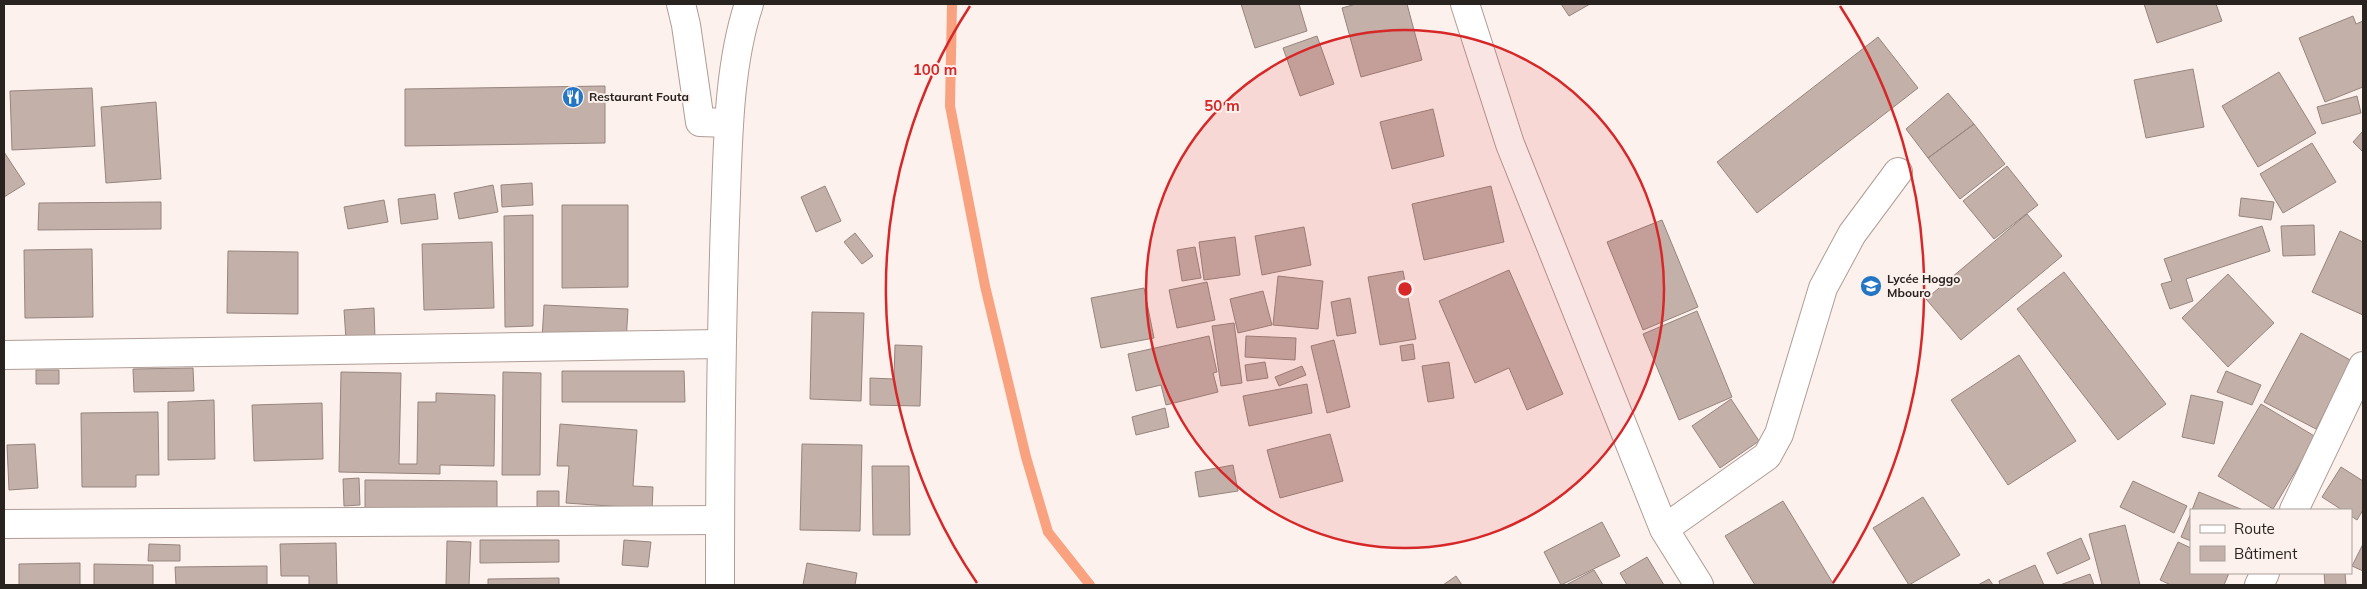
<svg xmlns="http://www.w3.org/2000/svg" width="2367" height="589" viewBox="0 0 2367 589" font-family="Mulish,sans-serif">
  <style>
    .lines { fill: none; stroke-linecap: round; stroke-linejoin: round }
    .stream { stroke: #f9a280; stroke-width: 10 }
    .building { fill: #c2b0a9; stroke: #96857e }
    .minor-casing { stroke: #af9d96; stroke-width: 30 }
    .major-casing { stroke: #af9d96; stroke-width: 30 }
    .minor { stroke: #fff; stroke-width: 28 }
    .major { stroke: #fff; stroke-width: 28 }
    .ring { fill: none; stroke: #d62828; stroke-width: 2.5 }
    .labels { text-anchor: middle; stroke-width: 4; stroke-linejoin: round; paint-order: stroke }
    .poi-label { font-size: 12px; font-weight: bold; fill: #292320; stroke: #fdf1ed; text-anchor: start }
    .centre { fill: #d62828; stroke: #fdf1ed; stroke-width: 2.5 }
    .ring-label { font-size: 15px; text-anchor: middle; font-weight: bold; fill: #d62828; stroke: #fdf1ed; stroke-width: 4; stroke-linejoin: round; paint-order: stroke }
  </style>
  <rect width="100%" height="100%" fill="#fdf1ed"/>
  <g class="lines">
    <!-- stream -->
    <path class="stream" d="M952 4 950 106 985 286 1026 457 1048 532 1090 585"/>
  </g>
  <!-- building -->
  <path class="building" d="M1241 4H1299L1307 31 1255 48Z
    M1356 4H1407L1422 60 1361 77 1342 8Z
    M1561 4H1590L1569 16Z
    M2144 4H2216L2222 21 2157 43Z
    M2353 16 2356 24 2363 21V87L2325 102 2299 38Z
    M1317 36 1334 84 1300 96 1283 48Z
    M1878 37 1918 88 1757 213 1717 162Z
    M2193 69 2204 127 2146 138 2134 80Z
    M2279 72 2316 133 2258 167 2222 106Z
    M605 86V143L405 146V89Z
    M92 88 95 146 12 150 10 91Z
    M1948 93 1974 124 1928 158 1906 129Z
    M2357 96 2361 113 2322 124 2317 107Z
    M156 102 161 179 106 183 101 107Z
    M1433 109 1444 156 1392 169 1380 122Z
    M1974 124 2005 164 1960 199 1928 158Z
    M2363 131V152L2353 142Z
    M2312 143 2336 182 2283 213 2260 174Z
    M4 152 25 184 4 197Z
    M2007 166 2038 205 1994 239 1963 201Z
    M532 183 533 205 502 207 501 185Z
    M493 185 498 212 459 219 454 193Z
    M825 186 841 221 816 232 801 197Z
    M1491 186 1504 242 1424 260 1412 204Z
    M435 194 438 219 401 224 398 199Z
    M2241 198 2274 202 2271 220 2239 216Z
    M384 200 388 222 348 229 344 207Z
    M161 202V229L38 230 39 203Z
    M562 205H628V287L562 288Z
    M2027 214 2062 256 1961 340 1926 299Z
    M533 215V326L505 327 504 216Z
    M1662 220 1698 307 1643 330 1607 242Z
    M2314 225 2315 255 2283 256 2281 226Z
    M2262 226 2270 251 2186 279 2193 301 2170 309 2161 284 2172 281 2164 259Z
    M1304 227 1311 265 1262 275 1255 236Z
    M2340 231 2363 242V315L2312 292Z
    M855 233 873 256 862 264 844 242Z
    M1235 237 1240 275 1204 280 1199 242Z
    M492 242 494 308 424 310 422 244Z
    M1195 247 1201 278 1182 281 1177 250Z
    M92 249 93 317 25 318 24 250Z
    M228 251 298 252V314L227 313Z
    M1509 270 1563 394 1527 410 1509 368 1475 383 1439 301Z
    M1403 271 1416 339 1380 345 1368 277Z
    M2064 272 2166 404 2118 440 2017 309Z
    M2228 274 2274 323 2228 367 2182 318Z
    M1278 276 1323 281 1318 329 1273 325Z
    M1207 282 1215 320 1177 328 1169 290Z
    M1144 288 1154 338 1101 348 1091 298Z
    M1263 291 1272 325 1238 333 1230 299Z
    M1350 298 1356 333 1337 336 1331 302Z
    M544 305 628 309 626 343 542 339Z
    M374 308 375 339 346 340 344 310Z
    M1697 311 1732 397 1679 420 1643 334Z
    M812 312 864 313 861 401 810 399Z
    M1234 323 1242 383 1221 386 1212 326Z
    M2301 333 2352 361 2316 429 2264 402Z
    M1209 336 1217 372 1213 373 1218 392 1166 405 1161 385 1136 391 1128 354Z
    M1246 336 1296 338 1295 360 1245 357Z
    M1334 340 1350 407 1327 413 1311 346Z
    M1413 344 1415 359 1402 361 1400 346Z
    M895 345 922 346 920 406 870 405V378L894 379Z
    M2019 355 2076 441 2008 485 1951 400Z
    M1265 362 1268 378 1247 381 1245 365Z
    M1449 362 1454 398 1428 402 1422 366Z
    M1302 366 1306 375 1279 386 1275 377Z
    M193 368 194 391 134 392 133 369Z
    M36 370H59V384H36Z
    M562 371H684L685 402H562Z
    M2226 371 2261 385 2252 405 2217 392Z
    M341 372 401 373 399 464H417L418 402H436V393L495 395 494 466 440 465V474L339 472Z
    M503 372 541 373 540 475H502Z
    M1307 384 1312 413 1249 426 1243 396Z
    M2191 395 2223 402 2214 444 2182 437Z
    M1731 399 1759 441 1720 468 1692 426Z
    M214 400 215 459 168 460V402Z
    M322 403 323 459 254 461 252 405Z
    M2261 404 2316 437 2273 509 2218 476Z
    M1165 408 1169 427 1136 435 1132 417Z
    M158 412 159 475H136V487H82L81 413Z
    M560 424 637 430 633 486 653 487 652 509 566 503 569 466H557Z
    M1330 434 1343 481 1280 498 1267 450Z
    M35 444 38 488 9 490 7 445Z
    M802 444 862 445 860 531 800 530Z
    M1233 465 1238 491 1199 497 1195 472Z
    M872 466H909L910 535H873Z
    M2341 467 2363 481V510L2357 520 2351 516V510H2342L2322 497Z
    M359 478 360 505 344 506 343 479Z
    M365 480 497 481V510L365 509Z
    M2133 481 2187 506 2174 533 2120 507Z
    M537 491H559V511H537Z
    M2199 492 2243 510H2192Z
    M1923 497 1960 555 1909 585 1873 528Z
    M1783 501 1834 585H1755L1725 536Z
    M2191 513V541L2181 537Z
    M1602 522 1620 556 1561 585 1544 552Z
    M2125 525 2140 585H2102L2089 534Z
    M2081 538 2090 559 2057 574 2047 553Z
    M480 540H559V562L480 563Z
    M624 540 651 542 648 567 622 565Z
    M447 541 471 542 469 585H446Z
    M2178 542 2191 548V573H2229L2224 585H2171L2160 580Z
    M336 543 337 585H309V576H281L280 544Z
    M149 544 180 545V561H148Z
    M2363 544V571L2352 566Z
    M1647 557 1664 585H1627L1620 573Z
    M80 563V585H19V564Z
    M807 563 857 573 855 585H803Z
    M94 564 153 565V585H94Z
    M2035 565 2044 585H2000L1999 581Z
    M267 566V585H176L175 567Z
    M1594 570 1603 585H1566Z
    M2324 573H2345L2346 585H2325Z
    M2090 574 2094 585H2060Z
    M1456 576 1462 585H1443Z
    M559 578V585H488V579Z
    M1989 579 1993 585H1978Z"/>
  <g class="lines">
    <!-- minor casing -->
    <g class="minor-casing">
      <path id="minor" d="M681 4 686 25 700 122 729 123
        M1465 4 1510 144 1664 529 1699 585
        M4 355 721 344
        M2294 510 2363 366
        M4 524 720 520
        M1664 529 1767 456 1779 434 1823 288 1852 234 1898 172
        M2259 585 2265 573"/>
    </g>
    <!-- major casing -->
    <g class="major-casing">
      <path id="major" d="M720 585C720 464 721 343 725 221 728 152 727 70 749 4"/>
    </g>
    <!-- minor -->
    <use href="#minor" class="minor"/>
    <!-- major -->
    <use href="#major" class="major"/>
  </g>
  <!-- distance rings -->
  <circle cx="1405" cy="289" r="259" fill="#d62828" fill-opacity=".12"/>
  <g class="ring">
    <circle cx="1405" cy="289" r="259"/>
    <path d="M977 583A519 519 0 0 1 970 6M1840 6A519 519 0 0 1 1833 583"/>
  </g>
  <!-- icons -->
  <defs>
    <g id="restaurant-disc" transform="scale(1.125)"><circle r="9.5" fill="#2475c4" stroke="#fdf1ed"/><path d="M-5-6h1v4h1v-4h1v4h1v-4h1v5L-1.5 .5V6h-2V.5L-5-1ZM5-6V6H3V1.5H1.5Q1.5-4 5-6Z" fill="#fff"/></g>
    <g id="school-disc" transform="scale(1.125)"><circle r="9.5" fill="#2475c4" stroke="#fdf1ed"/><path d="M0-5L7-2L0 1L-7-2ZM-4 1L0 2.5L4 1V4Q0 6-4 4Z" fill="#fff"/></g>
  </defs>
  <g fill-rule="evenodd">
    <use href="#restaurant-disc" x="573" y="97"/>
    <use href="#school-disc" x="1871" y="286"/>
  </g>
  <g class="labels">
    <!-- poi labels -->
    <g class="poi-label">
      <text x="589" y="101">Restaurant Fouta</text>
      <text x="1887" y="283">Lycée Hoggo<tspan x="1887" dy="14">Mbouro</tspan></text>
    </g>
  </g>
  <circle cx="1405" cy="289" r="8" class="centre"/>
  <g class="ring-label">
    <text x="935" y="75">100 m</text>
    <text x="1222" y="111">50 m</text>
  </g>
  <!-- border -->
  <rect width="2367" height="589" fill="none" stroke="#292320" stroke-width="10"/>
  <!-- legend -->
  <rect x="2190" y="509" width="162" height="65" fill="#fdf1ed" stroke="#a89f9b"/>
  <rect x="2200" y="525" width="25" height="8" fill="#ffffff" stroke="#a89f9b"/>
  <text x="2234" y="534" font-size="15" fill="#292320">Route</text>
  <rect x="2200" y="546" width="25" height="15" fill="#c2b0a9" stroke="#a89f9b"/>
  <text x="2234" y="559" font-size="15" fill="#292320">Bâtiment</text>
</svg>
